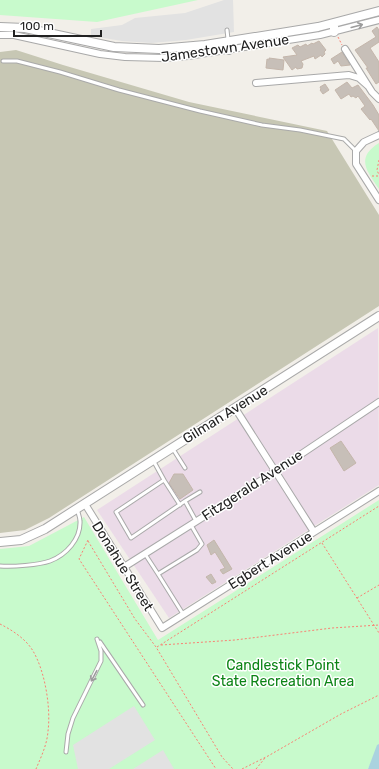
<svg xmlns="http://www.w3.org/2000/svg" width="379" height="769" viewBox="0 0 379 769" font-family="Rubik,sans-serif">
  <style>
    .industrial { fill: #ebdbe8 }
    .construction { fill: #c7c7b4 }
    .park { fill: #c8facc }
    .parking { fill: #e2e2e2 }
    .water { fill: #aad3df }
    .building { fill: #c7bfb8; stroke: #c4b6ab }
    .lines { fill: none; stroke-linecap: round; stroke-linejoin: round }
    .service-casing { stroke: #a9a9a9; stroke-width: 5 }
    .minor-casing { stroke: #a9a9a9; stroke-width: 8 }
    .tertiary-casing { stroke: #a9a9a9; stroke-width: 10 }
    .path { stroke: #fa8072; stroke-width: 1; stroke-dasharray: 2 2; stroke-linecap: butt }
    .service { stroke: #fff; stroke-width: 3 }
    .minor { stroke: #fff; stroke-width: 6 }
    .tertiary { stroke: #fff; stroke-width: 8 }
    .oneway { stroke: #9c9c9c }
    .labels { text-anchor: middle; stroke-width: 3; stroke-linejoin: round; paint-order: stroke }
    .street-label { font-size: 14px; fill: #222; stroke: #fff }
    .park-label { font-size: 14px; fill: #0c8416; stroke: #fff }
  </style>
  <rect width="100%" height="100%" fill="#f2efe9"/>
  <!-- industrial -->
  <path class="industrial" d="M378 328 379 485 169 618 97 510Z"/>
  <!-- construction -->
  <path class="construction" d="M16 50 63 65 189 102 327 131 379 215V306L49 518 25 530 0 533V52Z"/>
  <!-- park -->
  <path class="park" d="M0 0H198L97 22 0 15Z
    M379 143V189C367 171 355 158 379 143Z
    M379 500V744L368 769H0V549L29 546 84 517 158 640Z"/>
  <!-- parking -->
  <path class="parking" d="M224 0H233L234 32 186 40 152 43 122 41 91 36V29L122 25 135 18 185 13Z
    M134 706 155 740 109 769H78L73 745Z
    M163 750 174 769H133Z"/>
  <!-- water -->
  <path class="water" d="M379 744V769H368L377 745Z"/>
  <!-- building -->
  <path class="building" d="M377 27 379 30V42L370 48 379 62V82L376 84 366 68H368L355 50 376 37 372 31Z
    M319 41 326 50 324 52 325 54 322 57 321 55 315 59 314 56 301 61 303 64 302 68 297 69 296 67 292 70 283 57 297 55 292 48 298 45 300 47 306 44 307 46 312 43 313 44Z
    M342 52 350 65 341 66 338 61 334 64 331 59Z
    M269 58 284 60 283 70 266 68 267 59 269 60Z
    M347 82 352 88 358 85 373 105 379 115V131L371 119 370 120 361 109 365 106 358 96 356 98 353 96 351 97 349 94 341 99 335 90Z
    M325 84 329 90 323 94 320 90 321 89 320 87Z
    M341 441 356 463 344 471 330 448Z
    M174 474H183L193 490 180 499 169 483Z
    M214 540 232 569 223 574 220 570 225 568 215 552 211 555 207 545Z
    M211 574 216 582 212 584 206 577Z"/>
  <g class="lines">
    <!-- service casing -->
    <g class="service-casing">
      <path id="service" d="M227 30 228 39
        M3 61H17L60 72 119 90 200 111 262 125 300 130 344 139 356 151
        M173 449 185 468
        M153 460 164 480 116 512 131 538 185 501
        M164 480 180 505
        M196 521 185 501 200 492
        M145 554 158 574 197 550 202 544 191 525
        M0 566C12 567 39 565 50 561 66 555 81 539 80 521 80 517 78 513 77 509
        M158 574 183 614
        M100 642 143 705
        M66 752 68 734 73 718 101 661V651L97 639"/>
    </g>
    <!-- minor casing -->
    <g class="minor-casing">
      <path id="minor" d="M0 35H14L100 54 125 57 164 58 188 56 320 35 379 20
        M345 49 372 92 379 99
        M256 83 349 75 359 78 368 86
        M379 135 364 142 356 151V164L379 200
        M235 408 314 532
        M85 504 162 628 379 491
        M124 567 276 471 379 402"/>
    </g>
    <!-- tertiary casing -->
    <g class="tertiary-casing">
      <path id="tertiary" d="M334 23V32
        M0 27 25 28 114 47 159 49 205 45 318 27 379 11
        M228 41 229 50
        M0 542 21 540 45 529 379 316"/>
    </g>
    <!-- path -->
    <path class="path" d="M338 37 342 45
      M379 160 377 170 379 175
      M372 176H379
      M88 540 79 559 216 769
      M88 541 135 619 156 647 222 757 233 769
      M322 543 379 633
      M357 598 379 585
      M0 624C12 630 26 639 33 651 45 671 51 708 48 731 47 745 41 757 36 769
      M161 645 235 640 332 628 379 625
      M157 647 379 506
      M242 769 268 756 341 714 379 695
      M256 769 265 758"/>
    <!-- service -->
    <use href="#service" class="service"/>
    <!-- minor -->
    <use href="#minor" class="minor"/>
    <!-- tertiary -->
    <use href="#tertiary" class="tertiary"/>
  </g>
  <!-- one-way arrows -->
  <defs><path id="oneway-shaft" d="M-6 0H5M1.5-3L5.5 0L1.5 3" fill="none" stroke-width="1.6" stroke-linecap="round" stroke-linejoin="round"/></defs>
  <g class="oneway">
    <use href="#oneway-shaft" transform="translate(357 26) rotate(-15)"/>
    <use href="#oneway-shaft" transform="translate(94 676) rotate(118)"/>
  </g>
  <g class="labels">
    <!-- street labels -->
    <g class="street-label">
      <text transform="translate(225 48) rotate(-8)" y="5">Jamestown Avenue</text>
      <text transform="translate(225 414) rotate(-32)" y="5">Gilman Avenue</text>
      <text transform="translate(252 485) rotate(-33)" y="5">Fitzgerald Avenue</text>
      <text transform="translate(270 560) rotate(-32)" y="5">Egbert Avenue</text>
      <text transform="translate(123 566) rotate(58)" y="5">Donahue Street</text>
    </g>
    <!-- park labels -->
    <g class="park-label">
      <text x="283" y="670">Candlestick Point<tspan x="283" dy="16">State Recreation Area</tspan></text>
    </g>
  </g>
  <!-- scale -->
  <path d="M14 30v6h87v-6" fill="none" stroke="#222222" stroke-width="2"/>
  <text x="20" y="30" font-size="12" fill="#222222" stroke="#ffffff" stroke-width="3" paint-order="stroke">100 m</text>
</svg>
